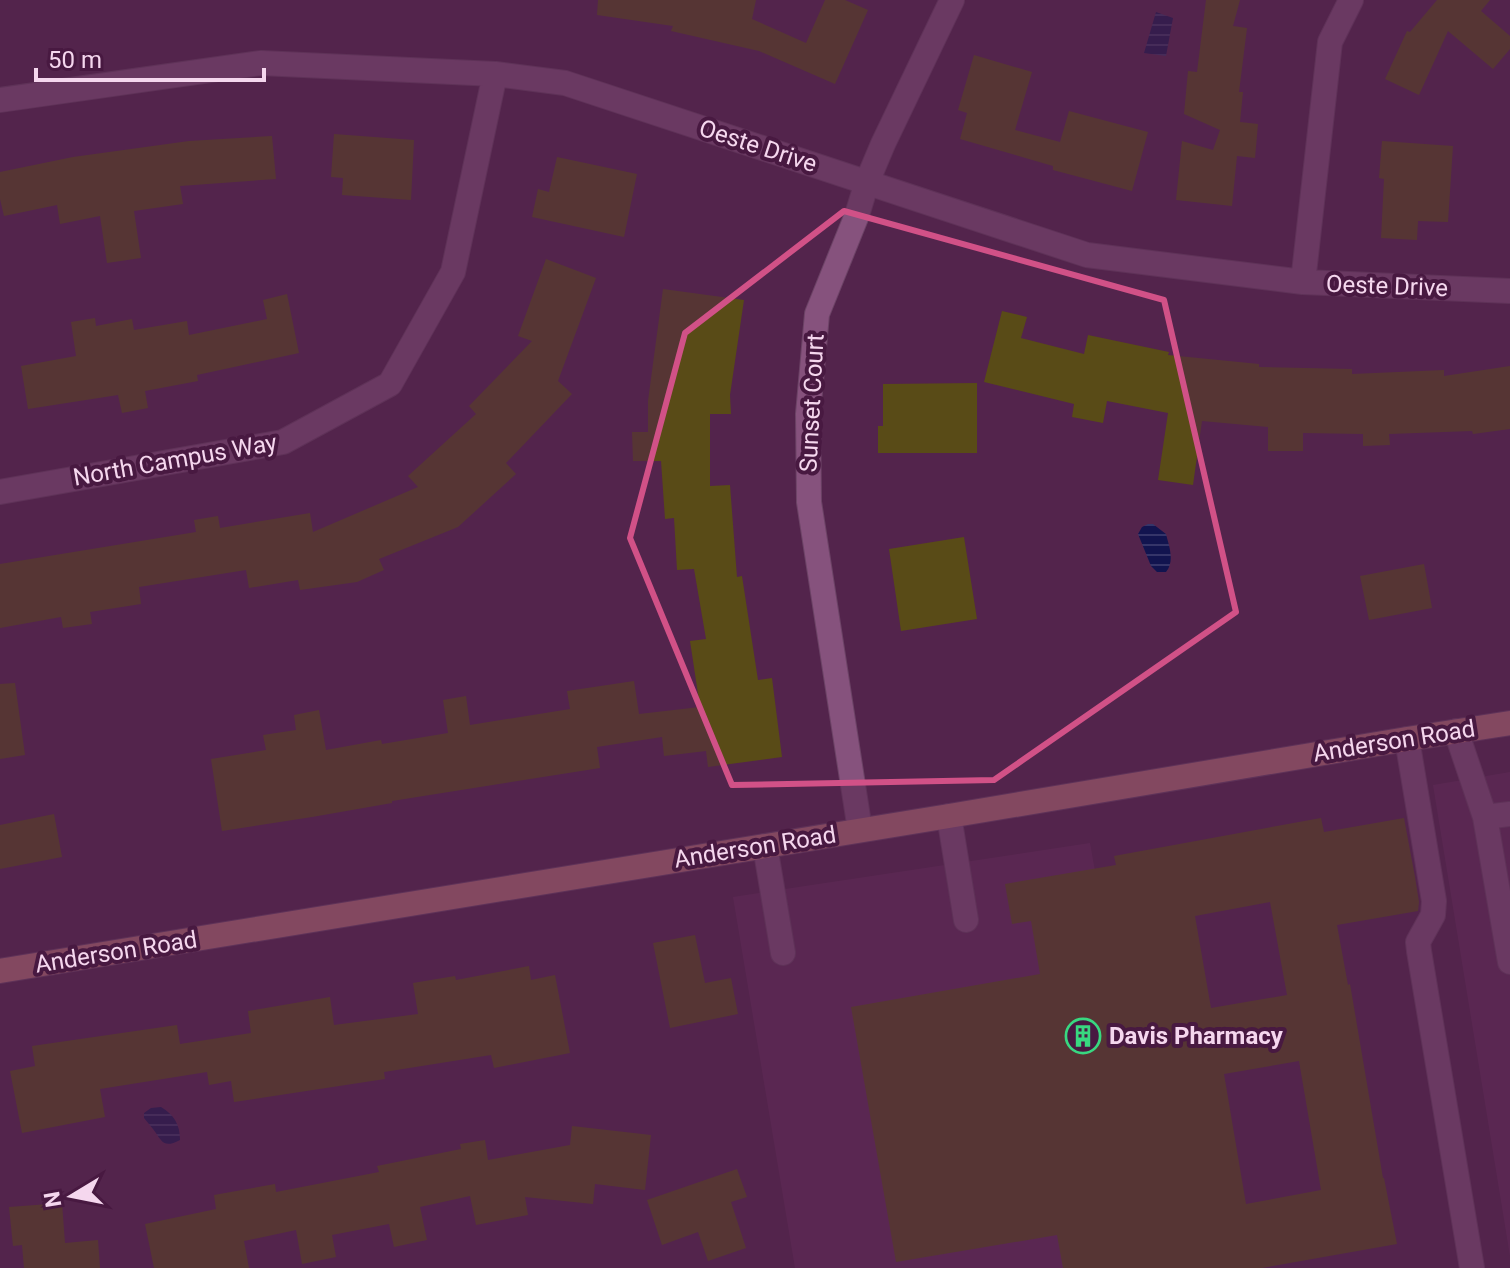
<svg xmlns="http://www.w3.org/2000/svg" width="1510" height="1268" viewBox="0 0 1510 1268" font-family="Roboto,sans-serif">
  <style>
    .built { fill: #622c59 }
    .water { fill: url(#water-rules) }
    .building { fill: #594b17; fill-rule: evenodd }
    .lines { fill: none; stroke-linecap: round; stroke-linejoin: round }
    .minor-casing { stroke: #6c4366; stroke-width: 26 }
    .major-casing { stroke: #6c4366; stroke-width: 26 }
    .minor { stroke: #86527d; stroke-width: 24 }
    .major { stroke: #bc7479; stroke-width: 24 }
    .marked { fill: none; stroke: #d15187; stroke-width: 6; stroke-linejoin: round }
    .labels { text-anchor: middle; stroke-width: 8; stroke-linejoin: round; paint-order: stroke }
    .street-label { font-size: 24px; fill: #f5d7ee; stroke: #481941 }
    .poi-label { font-size: 24px; font-weight: bold; fill: #f5d7ee; stroke: #481941; text-anchor: start }
  </style>
  <defs>
    <pattern id="water-rules" width="6" height="5" patternUnits="userSpaceOnUse" patternTransform="scale(2)"><rect width="6" height="5" fill="#12144f"/><path d="M0 2.5h6" fill="none" stroke="#353569"/></pattern>
  </defs>
  <rect width="100%" height="100%" fill="#53244c"/>
  <!-- built -->
  <path class="built" d="M1510 772V1256L1433 785Z
    M1090 843 1165 1268H795L733 897Z"/>
  <!-- water -->
  <path class="water" d="M1156 12 1173 18 1166 56 1144 53Z
    M1148 524H1153L1166 534C1169 546 1175 561 1166 572H1157L1151 566 1138 534 1142 527Z
    M161 1107C174 1115 180 1124 180 1140 163 1149 162 1141 153 1129 150 1125 147 1122 144 1118V1113L151 1108Z"/>
  <!-- building -->
  <path class="building" d="M598 0H756L752 19 806 43 825 0H845L868 10 835 84 759 51 671 31 673 26 597 15Z
    M1206 0H1240L1233 26 1247 28 1239 92H1243L1240 122 1258 124 1255 158 1237 156 1232 206 1176 200 1182 141 1213 150 1220 130 1184 114 1188 71 1197 72Z
    M1437 0H1490L1481 11 1510 36V49L1493 69 1448 31 1419 95 1385 79 1407 31 1410 32Z
    M974 55 1032 72 1015 130 1060 142 1069 111 1148 132 1132 191 1053 170V166L960 139 967 113 958 110Z
    M334 134 414 140 411 200 342 195 343 178 331 177Z
    M272 136 276 179 180 186 183 204 134 211 141 258 107 263 100 216 60 224 57 205 4 216 0 199V172L73 157 189 141Z
    M1382 141 1453 146 1448 222 1418 221 1417 240 1381 238 1384 179 1379 178Z
    M557 157 637 174 624 237 532 217 538 189 549 192Z
    M546 259 596 278 558 381 572 394 506 463 516 474 458 527 379 559 384 570 357 582 300 590 298 580 249 588 246 570 139 587 141 604 90 612 92 624 63 628 61 617 0 628V564L196 532 194 520 218 516 220 528 310 513 313 532 418 487 408 476 476 414 469 406 532 341 518 336Z
    M663 289 744 300 730 395 731 414H710V486L730 485 737 577 742 576 758 680 772 678 782 757 708 767 706 751 664 756 662 737 597 747 600 768 392 801V803L312 817 222 831 211 759 266 750 263 735 296 730 294 715 319 710 326 750 381 740 382 744 448 733 443 700 466 696 470 725 570 709 567 691 634 681 639 714 700 707 690 641 706 639 694 569 677 570 674 518 665 519 661 461H633L632 432H648V401Z
    M287 294 299 353 197 375 198 381 145 391 148 408 122 413 118 395 28 409 21 366 76 356 71 322 95 318 96 326 132 319 134 330 187 321 189 335 267 319 263 300Z
    M1002 311 1027 317 1021 338 1084 354 1088 335 1169 352 1168 355 1259 364V367L1352 369V374L1444 370V376L1510 366V429L1473 434 1472 431 1389 434 1390 445 1363 446V434L1303 433V451H1268V427L1202 421 1193 485 1158 480 1168 413 1107 401 1103 423 1072 417 1074 404 984 382Z
    M977 383V453H878V426H883V384Z
    M964 537 977 619 901 631 889 549Z
    M1424 564 1432 608 1369 620 1360 576Z
    M15 683 25 755 0 759V684Z
    M54 814 62 857 0 869V825Z
    M1321 818 1324 832 1404 818 1415 877 1419 902 1418 911 1337 925 1348 985 1350 984 1383 1178H1384L1397 1244 1262 1268H1063L1057 1235 896 1262 851 1007 1040 974 1031 921 1012 924 1005 884 1116 865 1114 856ZM1270 902 1287 995 1211 1008 1195 916ZM1299 1061 1321 1190 1246 1204 1224 1074Z
    M695 935 705 983 731 978 738 1014 670 1028 653 943Z
    M529 966 531 980 555 975 570 1053 494 1068 491 1055 384 1072 385 1079 234 1102 231 1081 209 1085 207 1072 100 1089 105 1117 22 1133 10 1071 35 1066 32 1046 177 1025 180 1044 251 1033 248 1011 330 997 334 1025 418 1014 413 983 455 976 456 980Z
    M572 1126 651 1135 645 1190 595 1184 593 1204 525 1197 528 1215 476 1225 470 1196 420 1207 427 1240 394 1247 389 1224 332 1235 336 1257 302 1264 296 1230 244 1241 249 1268H154L145 1224 216 1209 214 1195 275 1184 276 1192 379 1172 377 1166 461 1149 460 1144 485 1140 488 1160 570 1145Z
    M737 1169 747 1197 731 1202 746 1248 708 1261 698 1232 662 1245 647 1200Z
    M62 1203 65 1243 98 1240 100 1268H24L22 1245 13 1246 9 1207Z"/>
  <g class="lines">
    <!-- minor casing -->
    <g class="minor-casing">
      <path id="minor" d="M0 100 261 63 495 74 565 83 1087 255 1303 282 1510 291
        M1303 282 1330 42 1351 0
        M0 492 283 442 390 384 453 272 495 74
        M1456 731 1485 817 1510 962
        M1407 739 1434 901 1433 915 1418 942 1419 951 1472 1268
        M949 816 966 920
        M1485 817 1510 814
        M860 830 809 502 808 414 817 314 857 215 867 182 883 144 952 0
        M765 846 783 953"/>
    </g>
    <!-- major casing -->
    <g class="major-casing">
      <path id="major" d="M0 971 949 816 1407 739 1510 723"/>
    </g>
    <!-- minor -->
    <use href="#minor" class="minor"/>
    <!-- major -->
    <use href="#major" class="major"/>
  </g>
  <!-- marked area -->
  <path d="M0 0H1510V1268H0ZM844 211 1164 300 1236 612 994 780 732 785 630 538 685 333Z" fill="#53244c" fill-opacity=".55" fill-rule="evenodd"/>
  <path class="marked" d="M844 211 1164 300 1236 612 994 780 732 785 630 538 685 333Z"/>
  <!-- icons -->
  <defs>
    <g id="building-ring" transform="scale(1.8)"><circle r="9.5" fill="#481941" stroke="#38d880" stroke-width="1.5"/><path d="M-4-6H4V6H1V3H-1V6H-4ZM-2.5-4.3h1.7v1.8h-1.7ZM.8-4.3h1.7v1.8H.8ZM-2.5-1h1.7V.8h-1.7ZM.8-1h1.7V.8H.8Z" fill="#38d880"/></g>
  </defs>
  <g fill-rule="evenodd">
    <use href="#building-ring" x="1083" y="1036"/>
  </g>
  <g class="labels">
    <!-- street labels -->
    <g class="street-label">
      <text transform="translate(758 146) rotate(18)" y="8">Oeste Drive</text>
      <text transform="translate(1387 286) rotate(2)" y="8">Oeste Drive</text>
      <text transform="translate(812 403) rotate(-87)" y="8">Sunset Court</text>
      <text transform="translate(175 460) rotate(-10)" y="8">North Campus Way</text>
      <text transform="translate(1394 741) rotate(-9)" y="8">Anderson Road</text>
      <text transform="translate(755 847) rotate(-9)" y="8">Anderson Road</text>
      <text transform="translate(116 952) rotate(-9)" y="8">Anderson Road</text>
    </g>
    <!-- poi labels -->
    <g class="poi-label">
      <text x="1109" y="1044">Davis Pharmacy</text>
    </g>
  </g>
  <!-- north arrow -->
  <g transform="translate(72 1196) rotate(260)" stroke="#481941" stroke-width="6" paint-order="stroke">
  <path d="M0-6L14 30L0 20L-14 30Z" fill="#f5d7ee"/>
  <text y="-12" font-size="22" font-weight="bold" text-anchor="middle" fill="#f5d7ee">N</text>
  </g>
  <!-- scale -->
  <path d="M36 68v12h228v-12" fill="none" stroke="#f5d7ee" stroke-width="4"/>
  <text x="48" y="68" font-size="24" fill="#f5d7ee" stroke="#481941" stroke-width="6" paint-order="stroke">50 m</text>
</svg>
